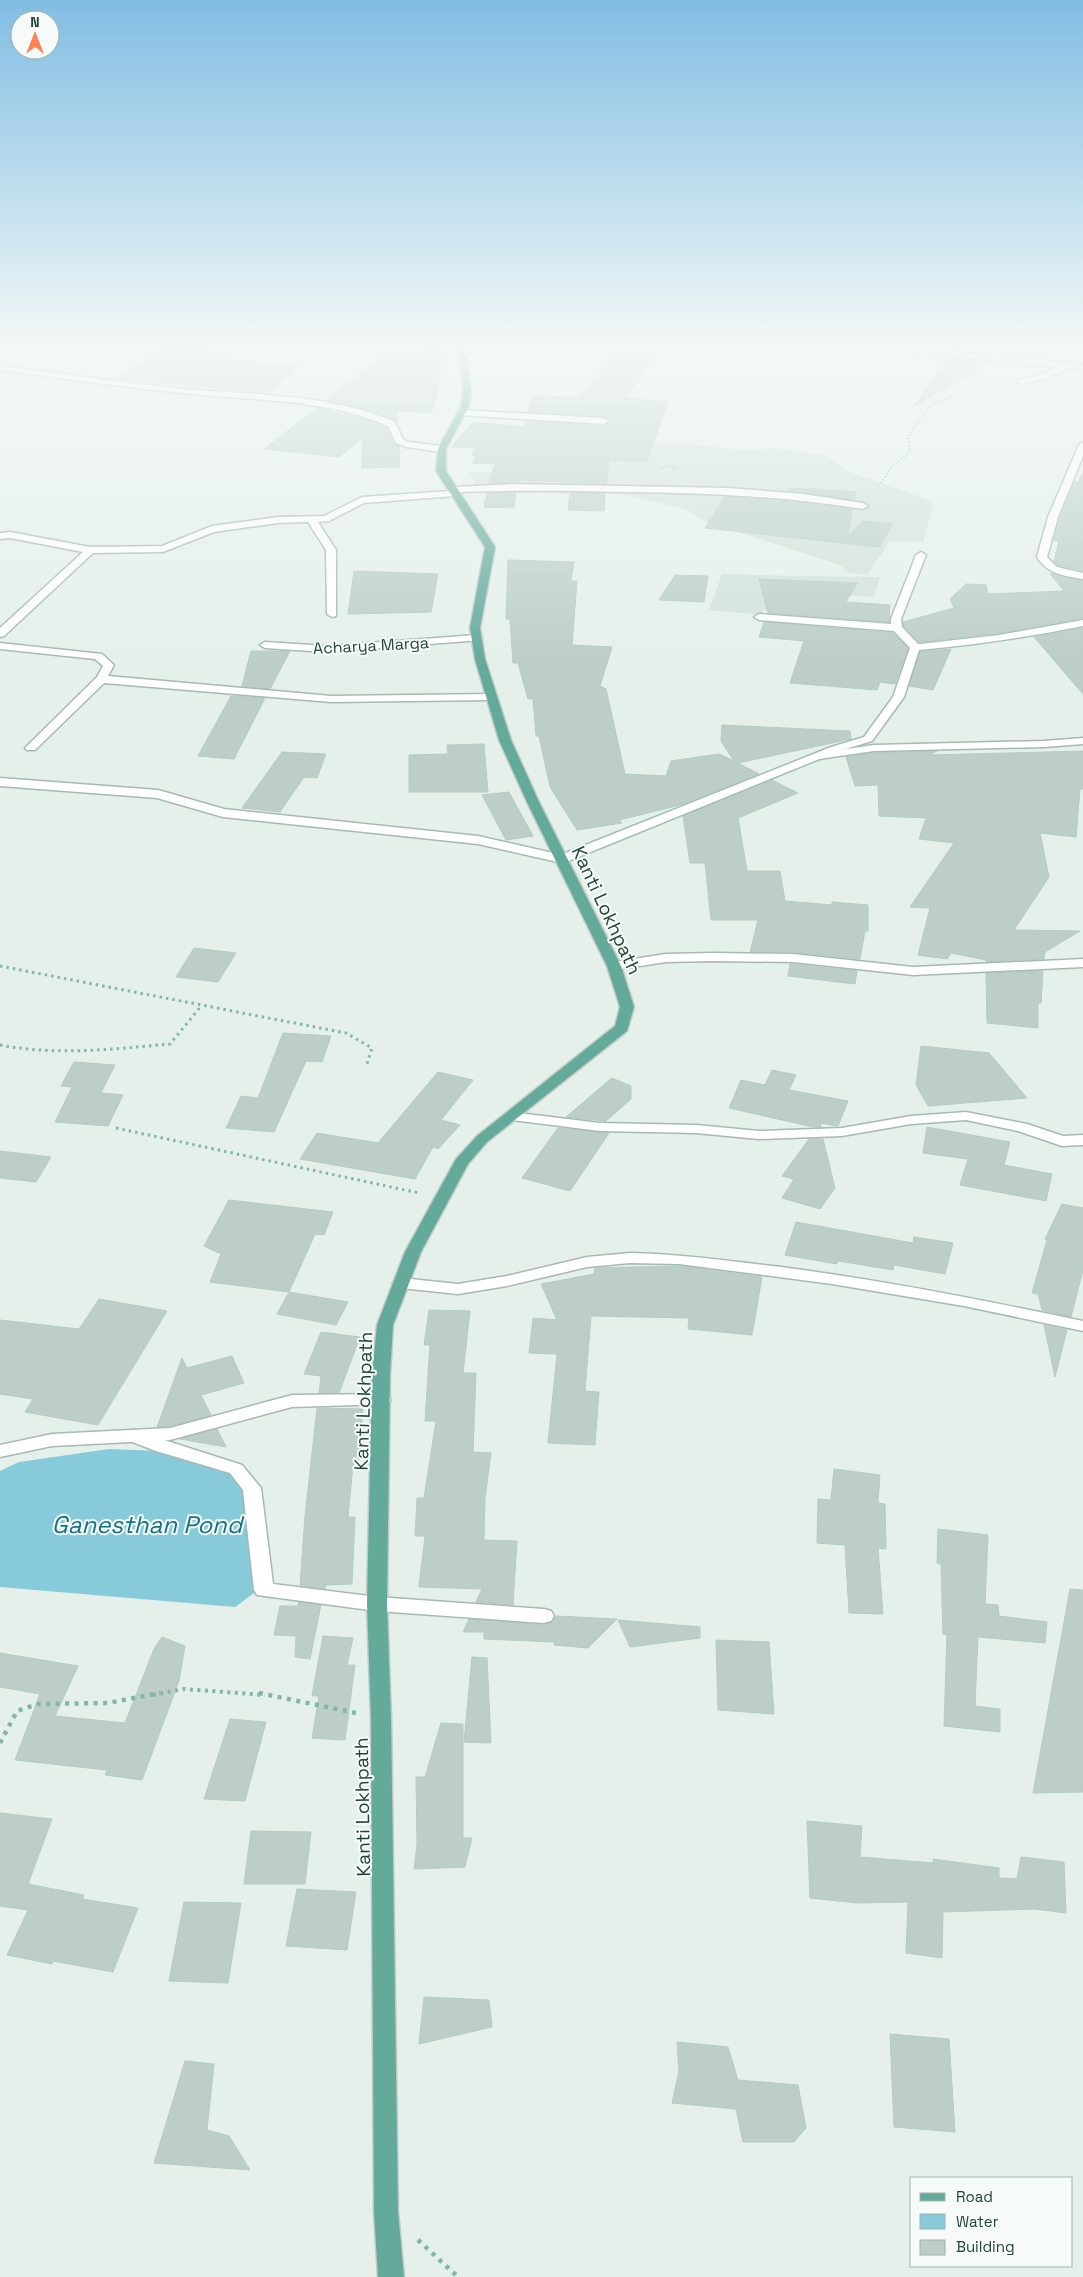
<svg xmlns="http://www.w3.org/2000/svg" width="1083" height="2277" viewBox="0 0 1083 2277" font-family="'Space Grotesk',sans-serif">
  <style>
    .built { fill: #d3e1da }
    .water { fill: #87cbdb }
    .building { fill: #bccec7; stroke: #b6cac3 }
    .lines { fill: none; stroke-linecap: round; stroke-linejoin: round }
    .pedestrian-casing { stroke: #a6b9b3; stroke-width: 3 }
    .minor-casing { stroke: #a6b9b3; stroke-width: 3 }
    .secondary-casing { stroke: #a2bdb4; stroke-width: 3 }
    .primary-casing { stroke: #c1cbc8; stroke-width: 3 }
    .path-far3 { stroke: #81b7a8; stroke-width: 2; stroke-dasharray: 1 2.5; stroke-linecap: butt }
    .path-far2 { stroke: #81b7a8; stroke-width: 3; stroke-dasharray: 2.5 4; stroke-linecap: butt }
    .path-far1 { stroke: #81b7a8; stroke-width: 4; stroke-dasharray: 3 4.5; stroke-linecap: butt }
    .path { stroke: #81b7a8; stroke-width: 4.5; stroke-dasharray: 4 5.5; stroke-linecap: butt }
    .pedestrian { fill: #fff; fill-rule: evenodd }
    .minor { fill: #fff; fill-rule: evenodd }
    .secondary { fill: #fff; fill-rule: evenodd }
    .primary { fill: #64aa9b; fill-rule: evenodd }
    .labels { text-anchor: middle; stroke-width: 4; stroke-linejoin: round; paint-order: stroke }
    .far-street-label { font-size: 16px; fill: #21453c; stroke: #f6fbf9 }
    .street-label { font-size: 19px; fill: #21453c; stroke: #f6fbf9 }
    .near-water-label { font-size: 24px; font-style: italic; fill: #127289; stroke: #f6fbf9 }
  </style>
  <rect width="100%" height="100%" fill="#e5f0eb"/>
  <!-- built -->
  <path class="built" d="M535 442 684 444 746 450 775 448 828 456 847 471 934 502 923 542 890 541 867 575 847 572 840 565 707 522 685 509 622 494 539 486 476 485 469 472H520Z
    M722 574 797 576 880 577 874 597 811 594 794 613 762 610 765 615 709 610Z"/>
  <!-- water -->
  <path class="water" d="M109 1449 161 1451 231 1472 243 1489 251 1528 257 1591 235 1607 0 1587V1471L19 1462Z"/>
  <!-- building -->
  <path class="building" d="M419 344H445L435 404 431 413 397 411V423L396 420 371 411 326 400 391 351 418 354Z
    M162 347 210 350 201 357 298 366 269 393 118 379Z
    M614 354 655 358 625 398 668 402 647 461 609 460 606 484 518 480V482L489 483 495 464 473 463 476 455H472L475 448 451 447 473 422 525 427 526 421 605 426 610 421 604 416 528 412 532 396 580 397Z
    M949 358 992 362 913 407 945 363Z
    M317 408 363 419 387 427 394 444 399 446 400 467 362 468V439L339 457 264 449Z
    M1083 472V571L1058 565 1054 561 1059 541 1054 540 1060 518 1075 481 1078 482Z
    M791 488 856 492 854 500 789 491Z
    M487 493H516L514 508 484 507Z
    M570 493 605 494 604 511 568 510Z
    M725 497 802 503 852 509 848 536 863 521 893 524 879 547 705 528Z
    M508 560 574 562 571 581H577L572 645 612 647 600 686 606 689 625 774 666 776 671 761 719 754 734 761 721 741 722 725 850 731 851 739 738 763 759 774 680 805 619 820 622 823 577 830 550 787 539 736H536L533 699H528L518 663H513L510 619H506Z
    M354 571 438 574 431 612 348 614Z
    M1051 573 1083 581V618L999 633 919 642 904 626 903 622 954 608 950 599 966 584 986 585 988 594 1064 591 1051 575Z
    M675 575 708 576 704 602 659 600Z
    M759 579 857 583 846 602 890 605 889 622 768 613Z
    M764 622 893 633 908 648 895 684 880 682 877 690 790 683 804 641 759 637Z
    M1083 628V694L1034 637Z
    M951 649 933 690 909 686 920 652Z
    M251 651H290L270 689 242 686Z
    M231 696 265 698 234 759 198 756Z
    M484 744 488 792H409V755L448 754 447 745Z
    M937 751 930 755 1083 751V789H1080L1076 837 1040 833 1049 877 1014 930 1080 931 1045 952 1044 959 986 962V960L951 953 947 959 918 955 930 908 910 907 954 843 919 839 926 818 879 816 878 785 855 786 846 757 874 753Z
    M282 752 326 754 317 778 304 777 280 812 242 808Z
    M772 780 798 793 738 818 747 871H780L785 901 832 905V902L868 905V931H865L860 959 793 952H750L758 920H711L705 863H690L683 816Z
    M509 792 533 836 506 840 482 795Z
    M194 948 236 953 218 982 176 977Z
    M790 964 857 971 855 984 788 976Z
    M1043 971 1041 1003H1038V1028L987 1023 986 973Z
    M283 1033 331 1036 322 1062 306 1061 274 1132 226 1128 241 1096 258 1098Z
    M921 1046 989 1053 1027 1098 928 1106 916 1085Z
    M74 1062 115 1065 101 1093 123 1095 108 1126 55 1122 72 1087 61 1086Z
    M772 1070 796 1075 789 1090 848 1101 838 1126 820 1123 821 1127H813L729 1108 741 1080 765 1085Z
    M438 1072 473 1080 441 1120 460 1125 438 1149 433 1147 415 1179 300 1159 317 1133 378 1143Z
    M612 1078 631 1086V1099L606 1121 566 1117Z
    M927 1127 1010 1142 1004 1165 1052 1174 1046 1201 960 1185 968 1159 923 1153Z
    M558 1128 609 1133 570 1191 522 1178Z
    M809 1139H823L835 1188 820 1209 782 1198 794 1179 782 1176Z
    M0 1151 51 1157 36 1182 0 1178Z
    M229 1200 333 1212 324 1235 315 1234 289 1292 210 1282 221 1254 204 1246Z
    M1062 1204 1083 1208V1270L1071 1317 1042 1310 1038 1294 1032 1293 1047 1240 1045 1239Z
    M796 1222 913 1243 914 1237 953 1243 945 1274 894 1265 893 1270 838 1261 837 1264 785 1255Z
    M679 1266 762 1277 752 1335 688 1329 689 1318 591 1316 585 1391 599 1392 595 1445 548 1443 557 1354 529 1353 533 1318 557 1320 541 1284 594 1274 595 1268Z
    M289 1292 348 1302 336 1325 277 1314Z
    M99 1299 167 1311 98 1425 25 1412 33 1399 0 1394V1320L79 1329Z
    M429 1310 470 1311 463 1373H476L473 1452 491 1453 485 1498 484 1540 517 1541 513 1605 476 1602 482 1589 419 1587 425 1536H415L417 1498H424L436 1421H425L430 1345H424Z
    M1044 1325 1067 1330 1055 1377Z
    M321 1332 360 1337 339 1393H319L321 1376 304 1374Z
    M232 1356 244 1383 201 1395 211 1415 170 1426 157 1427 182 1358 187 1368Z
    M317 1408 363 1409 358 1464H353L348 1517H355L352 1584 326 1585 325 1589 300 1585 305 1516Z
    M217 1429 226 1447 180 1439Z
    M834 1469 880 1475 878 1503 885 1504 886 1549 878 1548 883 1614 849 1613 845 1545 817 1543 818 1499 831 1500Z
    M938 1529 988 1535 985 1604 998 1605 999 1616 1047 1622 1045 1643 978 1637 975 1706 1000 1709V1732L944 1726 947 1635 943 1634 941 1564 937 1563Z
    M1070 1589 1083 1590V1792L1033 1793Z
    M299 1602 321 1605 310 1659 295 1657 296 1636 274 1635 280 1606H298Z
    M556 1616 617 1619 588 1648 554 1645 555 1642 484 1639V1632H463L469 1619 544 1625 553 1622Z
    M618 1620 700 1627V1638L630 1647Z
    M323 1636 353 1638 347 1665H355L345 1740 312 1738 319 1696H312Z
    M162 1637 185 1646 179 1681 142 1780 105 1775 107 1770 15 1760 40 1694 0 1687V1653L78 1666 55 1716 125 1723 154 1649Z
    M716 1640 769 1642 774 1714 718 1710Z
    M472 1657 487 1658 491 1743 464 1742Z
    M230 1719 266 1722 245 1801 204 1799Z
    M441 1723 463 1724V1838H472L465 1867 414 1869 417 1844 416 1777H425Z
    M0 1813 52 1819 28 1884 84 1895 82 1899 138 1908 113 1972 53 1961 52 1964 7 1955 28 1910 0 1906Z
    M807 1821 862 1826 860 1857 934 1863 933 1859 999 1868V1878L1017 1879 1021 1857 1064 1862 1066 1913 1035 1909 943 1912 942 1958 906 1953 908 1902 857 1903 810 1898Z
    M251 1831 311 1832 305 1884H244Z
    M297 1889 356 1892 347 1950 286 1946Z
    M184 1902 241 1903 228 1983 169 1981Z
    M424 1997 489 2000 492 2027 419 2044Z
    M890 2034 949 2039 955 2132 894 2127Z
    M677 2042 728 2047 738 2080 798 2085 806 2128 794 2142H743L736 2109 672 2103 679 2071Z
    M185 2061 214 2064 207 2130 229 2136 250 2170 154 2163Z"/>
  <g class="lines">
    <!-- pedestrian casing -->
    <g class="pedestrian-casing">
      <path id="pedestrian" d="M133 1430 242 1465 261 1488 273 1584 377 1597 384 1599 387 1604 384 1609 377 1611 257 1595 254 1590 243 1490 230 1473 156 1451 127 1440 124 1436 127 1432Z"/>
    </g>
    <!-- minor casing -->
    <g class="minor-casing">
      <path id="minor" d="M6 344H15L0 354V348Z
        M877 344 1067 363 1083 365V369L1068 368 1046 379 1022 384 1018 382 1019 380 1040 375 1058 367 894 350Z
        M0 366C62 373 123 383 185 389 255 395 330 394 395 422L403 439 408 442 442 446 446 449 442 452 406 447 396 443 388 426C324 398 251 401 182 393 121 387 61 378 0 370Z
        M462 410 604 418 608 421 604 424 459 415 458 413Z
        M1083 442V456L1058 517 1047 557 1057 567 1083 573V579C1065 576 1047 574 1037 557L1048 517 1079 445Z
        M513 484 729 488 803 494 863 503 868 506 863 509C781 496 706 493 623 492 568 491 514 490 459 492L455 496 364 503 329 521 318 522 336 550V616L332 617 327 614 326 550 308 522 278 523 214 532 163 552 93 553 4 636 0 637V628L83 552 10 538 0 539V533L10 532 90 547 162 546 212 526 278 517 324 516 362 497 450 491 454 487Z
        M921 552 926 555 901 619 902 627 919 645V649H911L894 631 759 620 754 617 759 614 891 624V619L916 555Z
        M477 635 482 638 481 640 327 652 265 648 260 645 265 642 327 646Z
        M0 643 102 654 114 665 108 676 331 696 491 694 497 697 491 700 331 702 104 683 35 750H27L25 748 27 746 97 677 103 666 95 659 0 649Z
        M1083 738V744L1044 747 874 751 819 759 813 756 819 753 874 745 1044 741Z
        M0 778 158 790 224 809 478 836 566 856 568 859 562 863 478 844 223 817 157 798 0 786Z
        M713 953 793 954 913 967 1083 959V967L913 975 793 962 713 961 666 962 614 970 607 966 614 962 666 954Z
        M510 1112 600 1123 696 1125 759 1131 842 1128 911 1116 966 1112 1027 1124 1063 1136 1083 1135V1145L1062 1146 1018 1131 966 1120 911 1124 842 1136 759 1139 696 1133 600 1131 505 1119 503 1116Z
        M630 1253C681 1254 730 1261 781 1267 882 1280 983 1300 1083 1321V1331L964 1306 832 1284 679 1264 630 1263 587 1267 507 1286 458 1294 401 1288 395 1287 393 1283 395 1279 401 1278 458 1284 507 1276 587 1257Z
        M382 1394 388 1396 391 1400 388 1404 292 1407 170 1440 52 1446 0 1457V1445L52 1434 170 1428 292 1395Z
        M377 1597 544 1609 551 1611 554 1616 551 1621 544 1623 377 1611 370 1609 367 1604 370 1599Z"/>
    </g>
    <!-- secondary casing -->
    <g class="secondary-casing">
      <path id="secondary" d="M1083 620V626C1029 637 974 645 919 650L904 697 872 741 839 751 566 862 562 863 556 859 558 856 831 747 864 737 893 697 911 645 999 635Z"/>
    </g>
    <!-- primary casing -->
    <g class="primary-casing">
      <path id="primary" d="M454 344H462L467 357 471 389 469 406 446 449V471L495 547 480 628 485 659 511 740 539 802 621 966 634 1007 627 1031 487 1142 468 1164 421 1252 393 1325 390 1374 387 1604 391 1718 398 2212 404 2277H378L374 2212 371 1718 367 1604 372 1374 377 1325 405 1252 456 1159 477 1136 615 1026 620 1007 607 966 527 802 499 740 475 659 470 628 485 547 436 471 438 449 461 406 463 389 459 357Z"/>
    </g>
    <!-- path-far3 -->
    <path class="path-far3" d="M659 469 670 466 679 469
      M881 483 891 468 910 452 908 436 932 404 967 391 1003 385"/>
    <!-- path-far2 -->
    <path class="path-far2" d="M0 966 346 1033 372 1048 367 1064
      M0 1045C57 1056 113 1049 170 1044L202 1005
      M116 1128 419 1193"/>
    <!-- path-far1 -->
    <path class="path-far1" d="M153 1695 184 1689 265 1695"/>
    <!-- path -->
    <path class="path" d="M259 1693 356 1713
      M0 1743 17 1711 38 1704 108 1703 160 1693
      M418 2240 458 2277"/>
    <!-- pedestrian -->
    <use href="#pedestrian" class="pedestrian"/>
    <!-- minor -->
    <use href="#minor" class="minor"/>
    <!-- secondary -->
    <use href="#secondary" class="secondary"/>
    <!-- primary -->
    <use href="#primary" class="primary"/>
  </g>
  <!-- sky -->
  <linearGradient id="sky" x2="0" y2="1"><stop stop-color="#81bde3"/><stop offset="0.52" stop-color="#f3f8f6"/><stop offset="1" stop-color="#f3f8f6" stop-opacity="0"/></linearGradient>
  <rect width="1083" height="663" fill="url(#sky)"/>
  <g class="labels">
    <!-- far-street labels -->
    <g class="far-street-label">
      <text transform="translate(371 645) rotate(-3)" y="6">Acharya Marga</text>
    </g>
    <!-- street labels -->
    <g class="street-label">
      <text transform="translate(607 910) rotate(65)" y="7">Kanti Lokhpath</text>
      <text transform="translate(363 1401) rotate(-88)" y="7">Kanti Lokhpath</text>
      <text transform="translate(362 1807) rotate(-91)" y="7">Kanti Lokhpath</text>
    </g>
    <!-- near-water labels -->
    <g class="near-water-label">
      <text x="147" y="1533">Ganesthan Pond</text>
    </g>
  </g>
  <!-- legend -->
  <rect x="910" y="2177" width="162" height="90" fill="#f6fbf9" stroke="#a1b2ad"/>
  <rect x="920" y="2193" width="25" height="8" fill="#64aa9b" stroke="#a1b2ad"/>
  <text x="956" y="2202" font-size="15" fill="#21453c">Road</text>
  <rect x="920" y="2214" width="25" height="15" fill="#87cbdb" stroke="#a1b2ad"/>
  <text x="956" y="2227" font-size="15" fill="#21453c">Water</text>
  <rect x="920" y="2240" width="25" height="15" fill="#bccec7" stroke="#a1b2ad"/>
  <text x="956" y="2252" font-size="15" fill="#21453c">Building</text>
  <!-- north arrow -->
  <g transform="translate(35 35)"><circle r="24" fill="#f6fbf9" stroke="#a1b2ad"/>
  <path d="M0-4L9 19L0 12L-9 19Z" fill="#ff8354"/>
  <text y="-8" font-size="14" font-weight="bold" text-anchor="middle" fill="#21453c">N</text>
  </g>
</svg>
